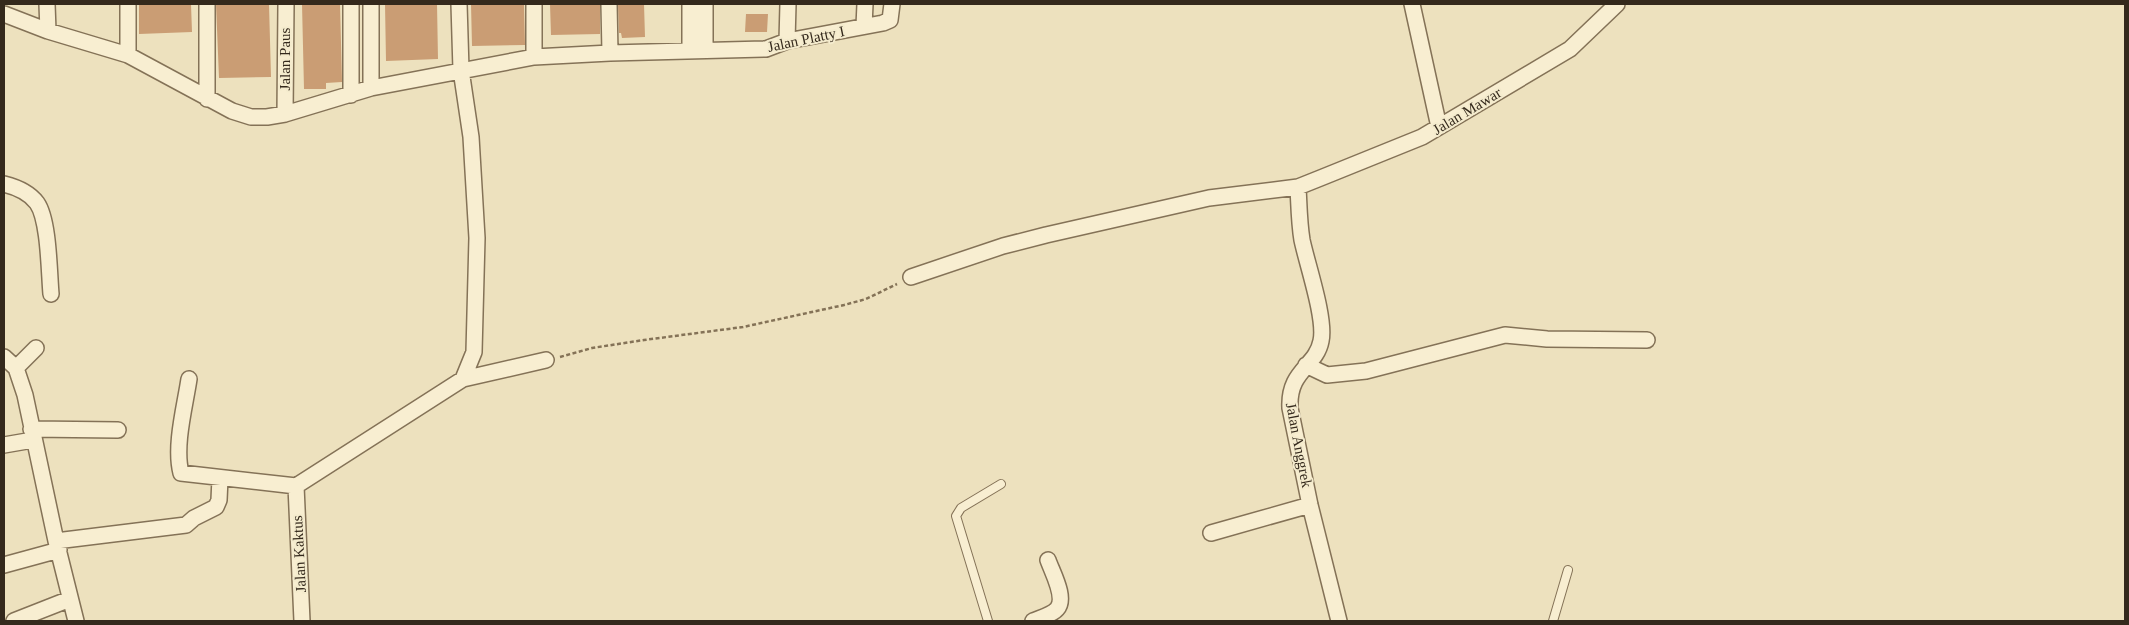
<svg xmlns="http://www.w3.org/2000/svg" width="2129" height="625" viewBox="0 0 2129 625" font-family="Georgia,serif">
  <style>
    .building { fill: #ca9d74 }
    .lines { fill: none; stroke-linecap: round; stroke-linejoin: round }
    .service-casing { stroke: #847257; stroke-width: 10 }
    .minor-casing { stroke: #847257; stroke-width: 18 }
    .path { stroke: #847257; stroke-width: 2.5; stroke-dasharray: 4 2.5; stroke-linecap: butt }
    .service { stroke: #f8eed1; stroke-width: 8 }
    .minor { stroke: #f8eed1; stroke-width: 15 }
    .labels { text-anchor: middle; stroke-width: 4; stroke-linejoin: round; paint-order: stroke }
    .street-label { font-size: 15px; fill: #34291c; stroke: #f4ebcd }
  </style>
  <rect width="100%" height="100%" fill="#ede1be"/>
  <!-- building -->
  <path class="building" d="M139 4H191L192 32 139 34Z
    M216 4H269L271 77 219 78Z
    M302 4H340L342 82 326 83V89H304Z
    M385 4H437L438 59 386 61Z
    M471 4H524L525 45 472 46Z
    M550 4H600V34L551 35Z
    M618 4H644L645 37 622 38 621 33H619Z
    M746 14H768L767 32H745Z"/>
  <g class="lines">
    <!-- service casing -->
    <g class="service-casing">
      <path id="service" d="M988 621 956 516 961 508 1001 484
        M1553 621 1568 570"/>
    </g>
    <!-- minor casing -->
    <g class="minor-casing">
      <path id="minor" d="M47 4 48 31
        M128 4V55
        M351 4V95
        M371 4V88
        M459 4 461 70 471 137 477 238 474 352 463 379
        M534 4V57
        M609 4 610 53
        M1412 4 1439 127
        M4 14 48 31 128 55 232 111 251 117H267L285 114 371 88 534 57 610 53 766 49 787 41 883 23 890 20 892 4
        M864 26 865 4
        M787 41 788 4
        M705 50V4
        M690 51V4
        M207 99V4
        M285 114 286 4
        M4 184C16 187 29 192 37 203 49 220 49 272 51 294
        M1298 187C1299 204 1299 222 1302 240 1307 264 1326 319 1321 341 1316 367 1288 370 1290 408L1310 505 1339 621
        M911 277 1003 246 1046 235 1209 198 1298 187 1323 177 1422 137 1570 49 1617 4
        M4 357 16 368 25 395 56 541 76 621
        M1306 365 1327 375 1366 371 1505 335 1547 339 1647 340
        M16 368 36 348
        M189 379C185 406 174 446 181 473L296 486 463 379 546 360
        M31 429 118 430
        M4 445 33 440
        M296 486 302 621
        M1211 533 1310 505
        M56 541 186 525 194 518 216 507 219 500 220 478
        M4 565 59 550
        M14 621 70 599
        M1033 621C1040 618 1052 615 1057 609 1067 598 1052 572 1048 560"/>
    </g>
    <!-- path -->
    <path class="path" d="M560 357 592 348 644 340 743 327 844 305 866 299 897 284"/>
    <!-- service -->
    <use href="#service" class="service"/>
    <!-- minor -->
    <use href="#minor" class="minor"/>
  </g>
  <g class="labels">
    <!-- street labels -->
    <g class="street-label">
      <text transform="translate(806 39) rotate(-12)" y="5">Jalan Platty I</text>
      <text transform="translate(285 59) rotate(-90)" y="5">Jalan Paus</text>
      <text transform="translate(1467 111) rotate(-31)" y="5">Jalan Mawar</text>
      <text transform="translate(1299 445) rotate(79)" y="5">Jalan Anggrek</text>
      <text transform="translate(299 554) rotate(-93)" y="5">Jalan Kaktus</text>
    </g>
  </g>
  <!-- border -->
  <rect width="2129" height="625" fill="none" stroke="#34291c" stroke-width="10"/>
</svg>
